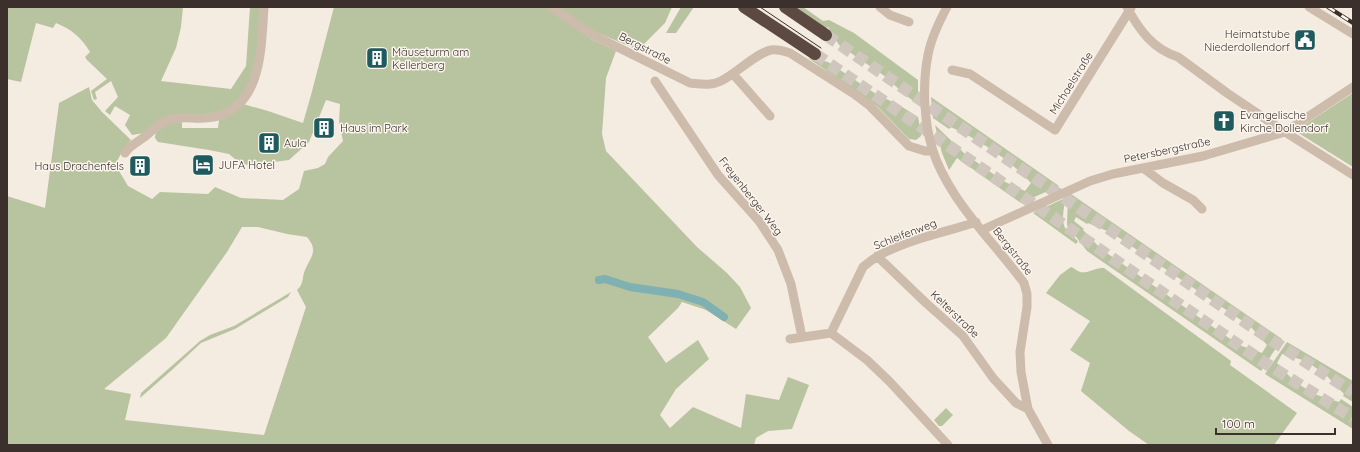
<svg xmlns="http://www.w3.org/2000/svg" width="1360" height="452" viewBox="0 0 1360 452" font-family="Quicksand,sans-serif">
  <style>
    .green { fill: #b8c4a0; fill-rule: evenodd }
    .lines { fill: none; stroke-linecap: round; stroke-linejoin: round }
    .canal { stroke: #7fb0b2; stroke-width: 8 }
    .highway-tunnel { stroke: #cfc6bd; stroke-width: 12; stroke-dasharray: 12 6; stroke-linecap: butt }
    .minor { stroke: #cdbbac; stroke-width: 9 }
    .highway { stroke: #5c4a42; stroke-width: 12 }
    .tram { stroke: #3b302b; stroke-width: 1 }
    .rail-casing { stroke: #3b302b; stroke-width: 4 }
    .rail { stroke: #fbf5ee; stroke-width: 2.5; stroke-dasharray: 8; stroke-linecap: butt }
    .labels { text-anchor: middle; stroke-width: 3; stroke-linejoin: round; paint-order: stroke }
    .poi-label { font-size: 11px; fill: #3b302b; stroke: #fbf5ee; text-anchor: start }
    .street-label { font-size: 11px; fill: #3b302b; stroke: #fbf5ee }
  </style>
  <rect width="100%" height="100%" fill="#f4ebe1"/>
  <!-- green -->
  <path class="green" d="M7 7H183L181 27 176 48 161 81 231 89 246 66 250 7H263L258 50 248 89 229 108 214 113 198 115 185 114 144 133 132 135 125 125 130 115 115 106 110 115 105 111 118 97 111 81 95 92 97 99 94 100 91 91 107 79 87 60 85 57 90 52C82 38 71 29 56 23L53 28 36 23 21 82 7 79Z
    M334 7H546L591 39 616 51 606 78 602 134 606 151 697 247 727 273 740 287 751 308 736 329 706 310 682 302 678 308 648 337 666 363 698 340 709 359 676 389 660 415 670 428 693 407 741 428 746 394 779 400 788 377 809 385 792 429 768 431 756 438 754 445H7V196L45 208 59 103 89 87 92 100 102 112 131 140 124 148 116 163 119 171 128 186 152 199 160 192 208 194 215 187 241 198 283 200 299 189 304 171 318 168 325 164 328 157 343 141 339 122 340 104 326 100 309 142 289 160 251 165 241 164 229 154 209 150 158 142 155 138C156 123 171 123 182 122V128H218L219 120 243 104 268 111 303 123 311 95ZM242 227H258L287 234 307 237C320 252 309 258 304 273 302 280 303 285 297 290L306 307 264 435 125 420 131 394 104 389 166 338 227 252Z
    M557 7H672L665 23 638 50 589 29Z
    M681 7H694L676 33H666Z
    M795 7H803L823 21 829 20 854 33 918 80V104L905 95 886 77 839 45 828 27 826 28Z
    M808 58 828 62 876 94 899 105 918 117 921 133V136L916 140 909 139 877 106Z
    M1353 93V167L1300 134 1299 132 1301 127Z
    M931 97 1059 186 1021 203 957 158 949 170 942 153 935 125 964 153 1003 181 1025 191 1031 183C1009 159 981 141 951 127L949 129 933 118Z
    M1071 194 1282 339 1261 371 1087 251 1067 225 1068 197ZM1076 217 1087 224 1088 223 1112 233 1250 326 1267 345 1262 353 1239 345 1101 249 1083 230 1084 229 1074 221Z
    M1065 198C1063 222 1058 225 1078 241L1076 244 1033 213Z
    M1071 267C1074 268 1077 271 1080 272 1088 274 1095 267 1104 268L1231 361 1230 365 1297 413 1274 445H1149L1129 431 1081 391 1090 363 1070 350 1090 321 1046 293 1060 275Z
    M291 292 288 297 235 329 201 343 173 369 140 398 141 393 200 341 210 335 234 326Z
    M1287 342 1353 381V402L1343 396 1344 394 1326 375 1306 361 1282 354 1277 363 1294 381 1314 394 1339 402 1341 399 1353 407V429L1265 374Z
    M946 408 953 415 942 426H939L934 420Z"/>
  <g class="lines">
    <!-- canal -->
    <path class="canal" d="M599 280 605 279 630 287 678 294 703 302 724 317"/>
    <!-- highway-tunnel -->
    <path class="highway-tunnel" d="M826 35 1273 341 1353 392
      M815 54 1262 361 1353 418"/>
    <!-- minor -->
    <path class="minor" d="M551 7 591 34 690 83C701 84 711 86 721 81 736 74 756 53 771 50 778 49 784 51 790 53L854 94 870 106 909 146 925 151H933
      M880 7 890 15 909 22
      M947 7C939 22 931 38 928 55 922 85 924 123 933 151 938 167 946 181 955 195 975 226 1002 253 1024 283L1027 294V307L1020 352 1021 372 1028 409 1048 445
      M1127 7C1139 30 1153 49 1178 57L1227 93 1285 132 1353 175
      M1309 7 1353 34
      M952 70 970 74 1055 130 1131 8
      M733 74 770 116
      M655 81 718 175 759 221 778 250 791 284 802 337
      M125 153 129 148C135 143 142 139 148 134 154 129 159 124 166 121 179 114 198 121 214 117 263 106 261 47 264 7
      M1143 168 1163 183 1193 200 1202 209
      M982 230 1090 181 1113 174 1203 156 1285 132 1353 87
      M877 256 926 303 963 336 993 378 1016 403 1028 409
      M831 333 863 267C868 263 873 259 878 256 908 239 944 233 976 222
      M831 333 867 360 890 382 948 445
      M790 339 831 333"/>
    <!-- highway -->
    <path class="highway" d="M744 7 815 54
      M785 7 826 35"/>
    <!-- tram -->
    <path class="tram" d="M760 7 821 48"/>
    <!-- rail casing -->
    <g class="rail-casing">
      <path id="rail" d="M1328 7 1353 23"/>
    </g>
    <!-- rail -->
    <use href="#rail" class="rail"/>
  </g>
  <!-- icons -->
  <defs>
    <g id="civic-square" transform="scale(1.15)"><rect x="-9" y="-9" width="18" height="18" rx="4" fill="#1f5a5e" stroke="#fbf5ee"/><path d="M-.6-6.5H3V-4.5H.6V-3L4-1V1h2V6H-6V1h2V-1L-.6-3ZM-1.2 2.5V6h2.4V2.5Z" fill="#fff"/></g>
    <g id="building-square" transform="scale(1.15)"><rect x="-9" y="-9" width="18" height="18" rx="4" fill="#1f5a5e" stroke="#fbf5ee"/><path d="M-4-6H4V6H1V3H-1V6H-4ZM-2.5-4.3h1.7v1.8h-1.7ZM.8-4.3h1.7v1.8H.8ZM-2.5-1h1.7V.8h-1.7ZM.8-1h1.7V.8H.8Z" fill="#fff"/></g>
    <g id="church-square" transform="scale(1.15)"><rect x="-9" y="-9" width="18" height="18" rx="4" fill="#1f5a5e" stroke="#fbf5ee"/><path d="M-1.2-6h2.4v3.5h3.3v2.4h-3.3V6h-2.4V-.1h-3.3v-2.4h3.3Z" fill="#fff"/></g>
    <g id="hotel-square" transform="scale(1.15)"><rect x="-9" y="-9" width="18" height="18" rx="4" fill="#1f5a5e" stroke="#fbf5ee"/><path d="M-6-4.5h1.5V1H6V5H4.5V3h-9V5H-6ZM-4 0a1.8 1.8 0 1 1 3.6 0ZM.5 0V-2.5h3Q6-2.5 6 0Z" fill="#fff"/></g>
  </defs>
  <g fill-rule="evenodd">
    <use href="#civic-square" x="1305" y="40"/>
    <use href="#building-square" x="377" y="58"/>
    <use href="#church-square" x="1224" y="121"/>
    <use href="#building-square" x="324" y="128"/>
    <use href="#building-square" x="269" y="143"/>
    <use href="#hotel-square" x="203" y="165"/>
    <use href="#building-square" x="140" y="166"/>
  </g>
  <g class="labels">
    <!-- poi labels -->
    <g class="poi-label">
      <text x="1290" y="38" text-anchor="end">Heimatstube<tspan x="1290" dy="13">Niederdollendorf</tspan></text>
      <text x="392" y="56">Mäuseturm am<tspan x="392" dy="13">Kellerberg</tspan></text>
      <text x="1240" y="119">Evangelische<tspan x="1240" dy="13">Kirche Dollendorf</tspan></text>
      <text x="340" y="132">Haus im Park</text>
      <text x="284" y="147">Aula</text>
      <text x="218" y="169">JUFA Hotel</text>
      <text x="124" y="170" text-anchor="end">Haus Drachenfels</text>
    </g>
    <!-- street labels -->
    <g class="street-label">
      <text transform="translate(645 48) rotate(27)" y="4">Bergstraße</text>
      <text transform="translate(1071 83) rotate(-58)" y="4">Michaelstraße</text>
      <text transform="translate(1167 150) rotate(-12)" y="4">Petersbergstraße</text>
      <text transform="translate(751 196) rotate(52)" y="4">Freyenberger Weg</text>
      <text transform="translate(905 234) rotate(-21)" y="4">Schleifenweg</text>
      <text transform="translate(1013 251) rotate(52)" y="4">Bergstraße</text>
      <text transform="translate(955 314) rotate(44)" y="4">Kelterstraße</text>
    </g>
  </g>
  <!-- border -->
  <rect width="1360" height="452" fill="none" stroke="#3b302b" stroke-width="16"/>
  <!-- scale -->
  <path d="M1216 428v6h119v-6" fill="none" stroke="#3b302b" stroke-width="2"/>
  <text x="1222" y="428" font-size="12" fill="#3b302b" stroke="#fbf5ee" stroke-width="3" paint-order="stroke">100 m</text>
</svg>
